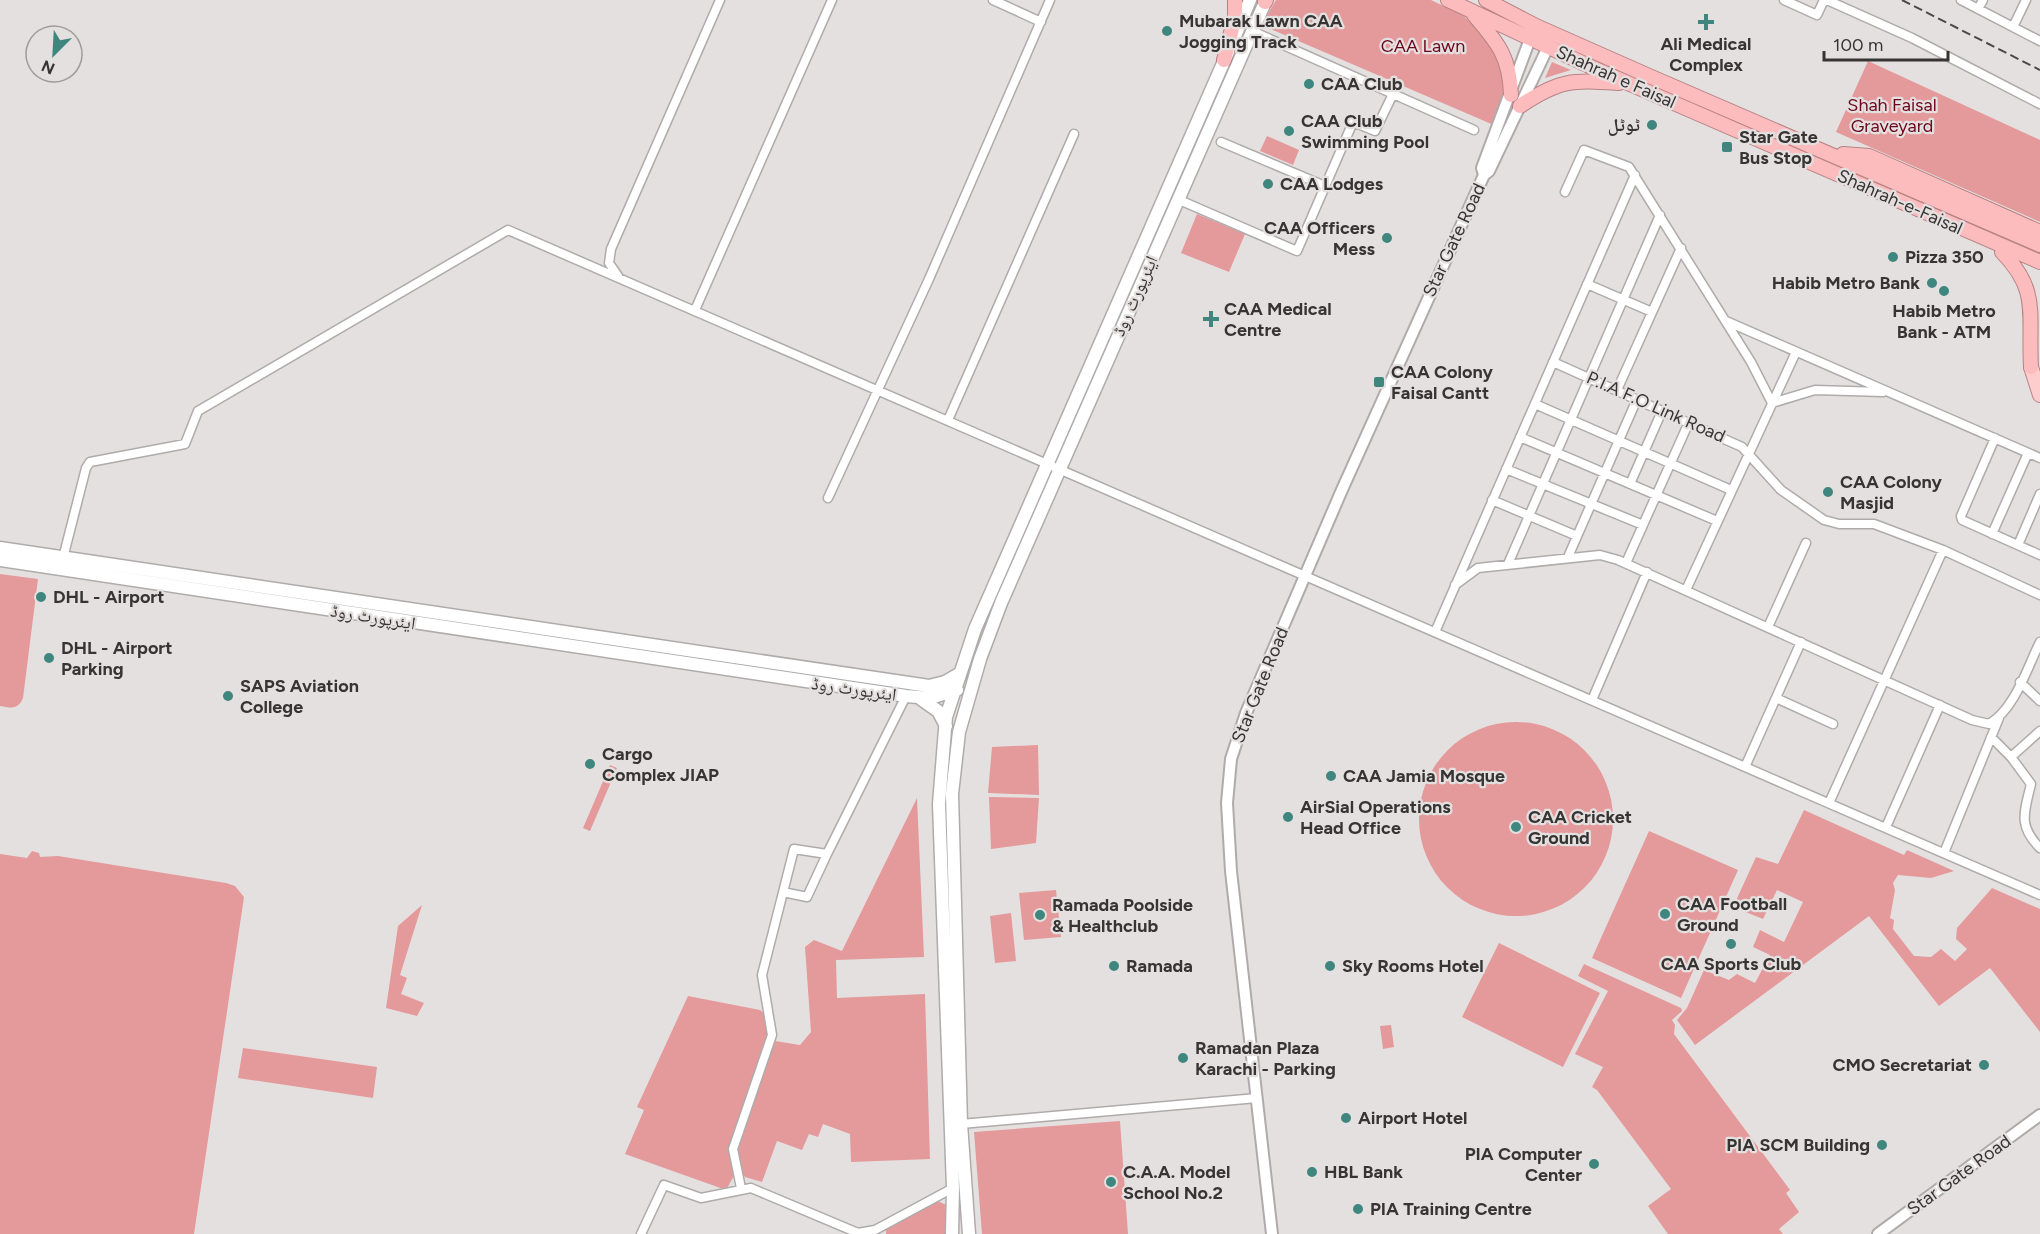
<svg xmlns="http://www.w3.org/2000/svg" width="2040" height="1234" viewBox="0 0 2040 1234" font-family="Figtree,'Noto Naskh Arabic',sans-serif">
  <style>
    .green { fill: #e4999b }
    .lines { fill: none; stroke-linecap: round; stroke-linejoin: round }
    .minor-casing { stroke: #b0abab; stroke-width: 11 }
    .tertiary-casing { stroke: #b0abab; stroke-width: 14 }
    .secondary-casing { stroke: #b0abab; stroke-width: 15 }
    .primary-casing { stroke: #b68283; stroke-width: 16 }
    .trunk-casing { stroke: #b68283; stroke-width: 16 }
    .minor { stroke: #fff; stroke-width: 8 }
    .tertiary { stroke: #fff; stroke-width: 10 }
    .secondary { stroke: #fff; stroke-width: 12 }
    .primary { stroke: #fdcdce; stroke-width: 14 }
    .trunk { stroke: #fcbcbe; stroke-width: 14 }
    .rail { stroke: #4c4949; stroke-width: 2; stroke-dasharray: 9 4.5; stroke-linecap: butt }
    .poi-dot { fill: #3f867f; stroke: #e5e0e0; stroke-width: 2 }
    .labels { text-anchor: middle; stroke-width: 4.5; stroke-linejoin: round; paint-order: stroke }
    .poi-label { font-size: 18px; font-weight: bold; fill: #373434; stroke: #e5e0e0; text-anchor: start }
    .park-label { font-size: 18px; fill: #6b061c; stroke: #e5e0e0 }
    .street-label { font-size: 18px; fill: #373434; stroke: #e5e0e0 }
  </style>
  <rect width="100%" height="100%" fill="#e5e0e0"/>
  <!-- green -->
  <path class="green" d="M1276 0H1431L1464 16 1497 50 1505 87 1496 126 1261 25Z
    M1868 61 2040 140V222L1836 132Z
    M1552 62 1571 70 1545 78Z
    M1267 136 1299 150 1293 165 1260 151Z
    M1197 214 1245 234 1229 272 1181 253Z
    M0 574 38 579 23 698C18 710 11 708 0 706Z
    M1419 819a97 97 0 1 1 194 0a97 97 0 1 1-194 0Z
    M1038 745 1039 795 988 793 992 747Z
    M610 765 617 768 590 831 583 828Z
    M989 797 1039 798 1036 843 991 849Z
    M917 798 924 957 836 960 837 998 925 994 930 1159 851 1162 850 1134 823 1124 818 1137 809 1134 802 1150 777 1141 762 1182 745 1177 739 1167 735 1149 756 1084 775 1041 800 1045 811 1032 805 947 814 940 842 951Z
    M1804 810 1904 855 1907 850 1954 871 1931 878 1898 875 1893 883 1895 890 1890 918 1894 920 1893 929 1914 956 1931 957 1941 949 1955 961 1967 949 1956 939 1957 928 1992 888 2040 909V1032L1990 968 1939 1006 1869 916 1695 1045 1677 1020 1687 1008 1704 970 1729 980 1737 974 1755 983 1770 955 1753 947 1760 930 1784 942 1803 902 1777 890 1763 919 1733 907 1756 857 1778 864Z
    M1649 831 1738 870 1681 998 1592 958Z
    M32 851 39 853 40 857 58 856 226 883 235 886 244 897 194 1234H0V854L27 858Z
    M1056 890 1061 937 1024 940 1019 893Z
    M422 905 400 975 407 978 401 994 424 1003 417 1016 386 1008 398 926Z
    M1011 913 1016 961 995 963 990 916Z
    M1499 943 1600 993 1563 1067 1462 1017Z
    M1584 964 1681 1008 1682 1011 1672 1020 1675 1025 1674 1034 1790 1190 1786 1193 1799 1212 1779 1229 1783 1234H1668L1648 1206 1671 1189 1597 1090 1592 1087 1603 1067 1575 1054 1608 991 1578 976Z
    M688 996 760 1010C772 1018 768 1036 766 1048L729 1148 735 1174 726 1190 625 1154 644 1110 637 1107Z
    M1391 1025 1394 1047 1383 1049 1380 1026Z
    M243 1048 377 1067 373 1098 238 1078Z
    M1120 1121 1128 1234H982L974 1132Z
    M934 1199 946 1205V1234H886V1230Z"/>
  <g class="lines">
    <!-- minor casing -->
    <g class="minor-casing">
      <path id="minor" d="M993 0 1041 22
        M1784 0 1817 15 1824 0
        M1827 0 1912 38 2040 104
        M1961 0 2040 41
        M1978 9 1983 0
        M2013 27 2026 0
        M1252 31 1474 130
        M1221 142 1325 186
        M1565 192 1584 150 1629 167 1751 362 1772 403 1815 390 1883 392
        M1177 199 1297 251 1353 122 1375 131 1393 94
        M618 276 609 263 611 249 720 0
        M1587 284 1652 312
        M695 310 832 0
        M1726 321 2040 458
        M1553 362 1742 447 1781 490 1824 520 1839 524H1874L1943 550 2040 595
        M1617 390 1681 248
        M1535 404 1731 490
        M948 420 1074 134
        M1520 437 1717 521
        M1995 438 1961 516 1962 520 2040 555
        M1506 469 1643 525
        M1630 484 1662 411
        M828 498 929 279 1050 0
        M1492 500 1577 536
        M1992 534 2028 453
        M2018 545 2040 494
        M1568 557 1637 399
        M63 558 86 468 90 462 185 444 198 411 508 230 2040 895
        M1626 563 1689 422
        M1508 564 1660 215
        M1455 585 1478 568 1600 555 1618 560 1972 720 1989 724C2015 709 2027 668 2040 642
        M1686 590 1796 352
        M1768 627 1806 543
        M1435 632 1635 175
        M2020 682 2040 701
        M1776 698 1833 724
        M1592 700 1647 572
        M1991 737 2011 757 2031 784C2024 813 2018 826 2040 848
        M2011 757 2040 731
        M1745 767 1801 642
        M1829 803 1943 550
        M1886 827 1940 705
        M1944 853 1999 718
        M783 892 807 897 827 854
        M961 1124 1257 1098
        M741 1188 733 1149 772 1035 762 975 794 849 827 854 906 696
        M641 1234 664 1185 701 1198 751 1188 858 1233 875 1230 953 1188"/>
    </g>
    <!-- tertiary casing -->
    <g class="tertiary-casing">
      <path id="tertiary" d="M1484 175 1482 168 1530 39
        M1272 1234 1231 871 1227 803 1231 759 1246 713 1341 492 1484 175 1489 171 1548 47
        M1878 1234 2040 1115"/>
    </g>
    <!-- secondary casing -->
    <g class="secondary-casing">
      <path id="secondary" d="M1235 36 1250 0
        M0 548 929 686 945 682 959 674
        M0 560 906 696 930 698 957 690
        M921 699 938 711 946 726
        M952 1234 953 1188 939 804 946 717 975 629 1228 52
        M969 1234 961 1124 952 794 959 732 980 659 1001 603 1266 0"/>
    </g>
    <!-- primary casing -->
    <g class="primary-casing">
      <path id="primary" d="M2031 367 2040 395"/>
    </g>
    <!-- trunk casing -->
    <g class="trunk-casing">
      <path id="trunk" d="M1448 0 1600 71 2040 262
        M1486 0 1536 26 1649 76 2040 245
        M1265 2 1266 0
        M1474 15C1498 43 1510 57 1511 95
        M1224 60 1235 17V0
        M1520 106C1560 79 1572 80 1619 83
        M1843 154 1869 156 2040 232
        M2002 252C2040 291 2028 313 2031 367"/>
    </g>
    <!-- minor -->
    <use href="#minor" class="minor"/>
    <!-- tertiary -->
    <use href="#tertiary" class="tertiary"/>
    <!-- secondary -->
    <use href="#secondary" class="secondary"/>
    <!-- primary -->
    <use href="#primary" class="primary"/>
    <!-- trunk -->
    <use href="#trunk" class="trunk"/>
    <!-- rail -->
    <path class="rail" d="M1902 0 2040 70"/>
  </g>
  <!-- markers -->
  <g class="poi-dot">
    <path d="M1703 13h6v6h6v6h-6v6h-6v-6h-6v-6h6z"/>
    <circle cx="1167" cy="31" r="6"/>
    <circle cx="1309" cy="84" r="6"/>
    <circle cx="1652" cy="125" r="6"/>
    <circle cx="1289" cy="131" r="6"/>
    <rect x="1721" y="141" width="12" height="12" rx="3"/>
    <circle cx="1268" cy="184" r="6"/>
    <circle cx="1387" cy="238" r="6"/>
    <circle cx="1893" cy="257" r="6"/>
    <circle cx="1932" cy="283" r="6"/>
    <circle cx="1944" cy="291" r="6"/>
    <path d="M1208 310h6v6h6v6h-6v6h-6v-6h-6v-6h6z"/>
    <rect x="1373" y="376" width="12" height="12" rx="3"/>
    <circle cx="1828" cy="492" r="6"/>
    <circle cx="41" cy="597" r="6"/>
    <circle cx="49" cy="658" r="6"/>
    <circle cx="228" cy="696" r="6"/>
    <circle cx="590" cy="764" r="6"/>
    <circle cx="1331" cy="776" r="6"/>
    <circle cx="1288" cy="817" r="6"/>
    <circle cx="1516" cy="827" r="6"/>
    <circle cx="1665" cy="914" r="6"/>
    <circle cx="1040" cy="915" r="6"/>
    <circle cx="1731" cy="944" r="6"/>
    <circle cx="1114" cy="966" r="6"/>
    <circle cx="1330" cy="966" r="6"/>
    <circle cx="1183" cy="1058" r="6"/>
    <circle cx="1984" cy="1065" r="6"/>
    <circle cx="1346" cy="1118" r="6"/>
    <circle cx="1882" cy="1145" r="6"/>
    <circle cx="1594" cy="1164" r="6"/>
    <circle cx="1312" cy="1172" r="6"/>
    <circle cx="1111" cy="1182" r="6"/>
    <circle cx="1358" cy="1209" r="6"/>
  </g>
  <g class="labels">
    <!-- poi labels -->
    <g class="poi-label">
      <text x="1179" y="27">Mubarak Lawn CAA<tspan x="1179" dy="21">Jogging Track</tspan></text>
      <text x="1706" y="50" text-anchor="middle">Ali Medical<tspan x="1706" dy="21">Complex</tspan></text>
      <text x="1321" y="90">CAA Club</text>
      <text x="1301" y="127">CAA Club<tspan x="1301" dy="21">Swimming Pool</tspan></text>
      <text x="1640" y="131" text-anchor="end">ٹوٹل</text>
      <text x="1739" y="143">Star Gate<tspan x="1739" dy="21">Bus Stop</tspan></text>
      <text x="1280" y="190">CAA Lodges</text>
      <text x="1375" y="234" text-anchor="end">CAA Officers<tspan x="1375" dy="21">Mess</tspan></text>
      <text x="1905" y="263">Pizza 350</text>
      <text x="1920" y="289" text-anchor="end">Habib Metro Bank</text>
      <text x="1224" y="315">CAA Medical<tspan x="1224" dy="21">Centre</tspan></text>
      <text x="1944" y="317" text-anchor="middle">Habib Metro<tspan x="1944" dy="21">Bank - ATM</tspan></text>
      <text x="1391" y="378">CAA Colony<tspan x="1391" dy="21">Faisal Cantt</tspan></text>
      <text x="1840" y="488">CAA Colony<tspan x="1840" dy="21">Masjid</tspan></text>
      <text x="53" y="603">DHL - Airport</text>
      <text x="61" y="654">DHL - Airport<tspan x="61" dy="21">Parking</tspan></text>
      <text x="240" y="692">SAPS Aviation<tspan x="240" dy="21">College</tspan></text>
      <text x="602" y="760">Cargo<tspan x="602" dy="21">Complex JIAP</tspan></text>
      <text x="1343" y="782">CAA Jamia Mosque</text>
      <text x="1300" y="813">AirSial Operations<tspan x="1300" dy="21">Head Office</tspan></text>
      <text x="1528" y="823">CAA Cricket<tspan x="1528" dy="21">Ground</tspan></text>
      <text x="1677" y="910">CAA Football<tspan x="1677" dy="21">Ground</tspan></text>
      <text x="1052" y="911">Ramada Poolside<tspan x="1052" dy="21">&amp; Healthclub</tspan></text>
      <text x="1731" y="970" text-anchor="middle">CAA Sports Club</text>
      <text x="1126" y="972">Ramada</text>
      <text x="1342" y="972">Sky Rooms Hotel</text>
      <text x="1195" y="1054">Ramadan Plaza<tspan x="1195" dy="21">Karachi - Parking</tspan></text>
      <text x="1972" y="1071" text-anchor="end">CMO Secretariat</text>
      <text x="1358" y="1124">Airport Hotel</text>
      <text x="1870" y="1151" text-anchor="end">PIA SCM Building</text>
      <text x="1582" y="1160" text-anchor="end">PIA Computer<tspan x="1582" dy="21">Center</tspan></text>
      <text x="1123" y="1178">C.A.A. Model<tspan x="1123" dy="21">School No.2</tspan></text>
      <text x="1324" y="1178">HBL Bank</text>
      <text x="1370" y="1215">PIA Training Centre</text>
    </g>
    <!-- park labels -->
    <g class="park-label">
      <text x="1423" y="52">CAA Lawn</text>
      <text x="1892" y="111">Shah Faisal<tspan x="1892" dy="21">Graveyard</tspan></text>
    </g>
    <!-- street labels -->
    <g class="street-label">
      <text transform="translate(1616 77) rotate(24)" y="6">Shahrah e Faisal</text>
      <text transform="translate(1900 202) rotate(24)" y="6">Shahrah-e-Faisal</text>
      <text transform="translate(1454 240) rotate(-65)" y="6">Star Gate Road</text>
      <text transform="translate(1135 296) rotate(-66)" y="6">ایئرپورٹ روڈ</text>
      <text transform="translate(1656 407) rotate(24)" y="6">P.I.A F.O Link Road</text>
      <text transform="translate(373 617) rotate(9)" y="6">ایئرپورٹ روڈ</text>
      <text transform="translate(1260 685) rotate(-68)" y="6">Star Gate Road</text>
      <text transform="translate(854 689) rotate(8)" y="6">ایئرپورٹ روڈ</text>
      <text transform="translate(1959 1175) rotate(-36)" y="6">Star Gate Road</text>
    </g>
  </g>
  <!-- north arrow -->
  <g transform="translate(54 54) rotate(204)"><circle r="28" fill="#e5e0e0" stroke="#9f9b9b" stroke-width="1.5"/>
  <path d="M0-4.5L10 22L0 15L-10 22Z" fill="#3f867f"/>
  <text y="-9" font-size="16" font-weight="bold" text-anchor="middle" fill="#373434">N</text>
  </g>
  <!-- scale -->
  <path d="M1824 51v9h124v-9" fill="none" stroke="#373434" stroke-width="3"/>
  <text x="1833" y="51" font-size="18" fill="#373434" stroke="#e5e0e0" stroke-width="4.5" paint-order="stroke">100 m</text>
</svg>
